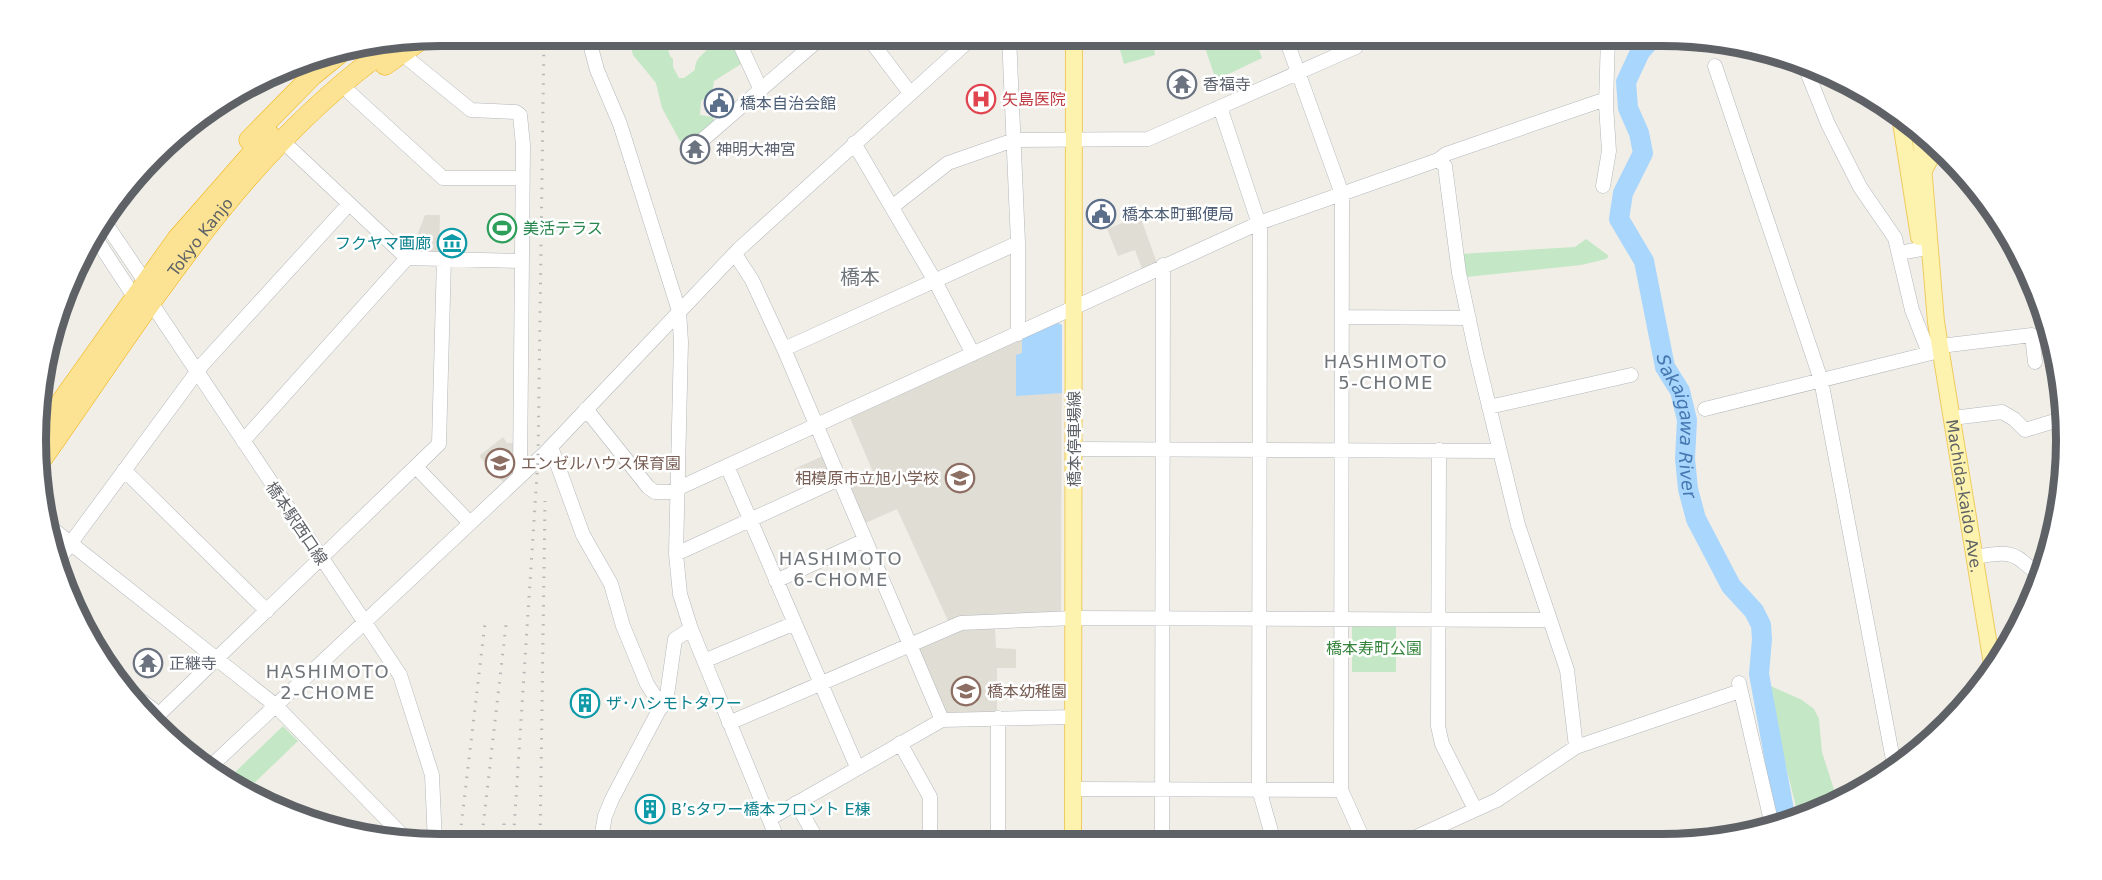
<svg xmlns="http://www.w3.org/2000/svg" width="2102" height="880" viewBox="0 0 2102 880" font-family="'DejaVu Sans','Noto Sans JP',sans-serif">
  <style>
    .education { fill: #e0ddd5 }
    .green { fill: #c4e7c5 }
    .water { fill: #a9d6fd }
    .lines { fill: none; stroke-linecap: round; stroke-linejoin: round }
    .river { stroke: #a9d6fd; stroke-width: 20 }
    .minor-casing { stroke: #b4b7bb; stroke-width: 15 }
    .major-casing { stroke: #efcb60; stroke-width: 18 }
    .highway-casing { stroke: #f2ae04; stroke-width: 21 }
    .minor { stroke: #fff; stroke-width: 14 }
    .major { stroke: #fef3ae; stroke-width: 16 }
    .highway { stroke: #fbe393; stroke-width: 20 }
    .rail { stroke: #b5b6b7; stroke-width: 3; stroke-dasharray: 1.5 8; stroke-linecap: butt }
    .labels { text-anchor: middle; stroke-width: 5; stroke-linejoin: round; paint-order: stroke }
    .worship-label { font-size: 16px; fill: #5b616d; stroke: #fff; text-anchor: start }
    .health-label { font-size: 16px; fill: #be3a42; stroke: #fff; text-anchor: start }
    .service-label { font-size: 16px; fill: #4e5e75; stroke: #fff; text-anchor: start }
    .leisure-label { font-size: 16px; fill: #27864d; stroke: #fff; text-anchor: start }
    .street-label { font-size: 16px; fill: #5e6267; stroke: #fff }
    .culture-label { font-size: 16px; fill: #0d838f; stroke: #fff; text-anchor: start }
    .education-label { font-size: 16px; fill: #785e54; stroke: #fff; text-anchor: start }
    .park-label { font-size: 16px; fill: #37853d; stroke: #fff }
    .neighbourhood-label { font-size: 18px; letter-spacing: 1.5px; fill: #6f7479; stroke: #fff }
    .water-label { font-size: 18px; font-style: italic; fill: #4477b0; stroke: #fff }
    .quarter-label { font-size: 20px; fill: #6f7479; stroke: #fff }
    .rim { fill: none; stroke: #5e6267; stroke-width: 8 }
  </style>
  <rect width="100%" height="100%" fill="#f0eee7"/>
  <!-- education -->
  <path class="education" d="M425 215H440L439 254 410 253Z
    M1140 216 1157 263 1142 269 1135 250 1118 256 1107 229Z
    M1058 323 1062 325 1061 614 949 623 897 509 861 525 845 484 873 472 850 418Z
    M503 437 507 443H516V470L503 482 479 456Z
    M825 455 834 475 804 492 794 469Z
    M963 627H995L996 648 1016 649V668H997V713L945 714 918 649Z"/>
  <!-- green -->
  <path class="green" d="M628 36H664L670 56 673 59V67L679 78H684L695 70C695 55 707 54 713 42L709 36H733L741 64 714 81 712 92 701 101 700 115 713 117 714 122C704 132 695 142 680 141L662 108 656 83 633 55Z
    M1116 36H1152L1155 55 1124 64Z
    M1201 36H1254L1262 58 1216 80Z
    M1586 239 1609 256 1606 259 1581 265 1466 277 1460 254 1575 247Z
    M1352 624H1396V672H1352Z
    M1766 684 1802 700 1814 709 1819 719 1822 752 1836 796 1796 807Z
    M283 726 298 741 248 789 228 779Z"/>
  <!-- water -->
  <path class="water" d="M1058 323 1062 325V393L1016 396V355L1022 353V338Z"/>
  <g class="lines">
    <!-- river -->
    <path class="river" id="s1" d="M1654 36 1640 52 1626 82 1628 108 1639 133 1643 153 1623 193 1619 219 1644 261 1665 367 1680 391 1687 420 1685 459 1688 489 1696 519 1731 586 1754 611 1761 625 1762 639 1759 674 1786 821"/>
    <!-- minor casing -->
    <g class="minor-casing">
      <path id="minor" d="M588 36 597 70 620 124 679 311 681 342 676 554 680 594 691 629 779 843
        M736 36 761 90
        M867 36 910 93
        M1009 36 1018 243V334
        M1285 36 1342 194 1341 790 1364 841
        M401 53 471 110 516 112 520 115 523 145 520 476
        M304 60 313 75
        M1803 62 1828 124 1860 187 1895 238 1912 310 1929 353
        M1715 66 1821 380 1894 765
        M350 93 443 178H522
        M1220 107 1260 227 1259 789 1274 842
        M700 142 823 36
        M854 143 935 281 973 354
        M291 149 407 258 521 261
        M1438 160 1445 166 1459 273 1476 353 1518 525 1567 670 1576 747
        M1603 186 1609 151 1606 105 1608 36
        M892 207 948 163 1014 140 1148 139 1356 47
        M104 221 146 283 148 291
        M93 234 135 298 152 304 400 675 432 775 435 843
        M1899 253 1921 249
        M735 254 752 280 784 349 942 720
        M1342 317 1469 318
        M1940 346 2032 335 2035 362
        M784 349 1018 243
        M1489 407 1631 375
        M586 409 648 487 655 492H670L1259 223 1438 160 1446 154 1606 99
        M1705 409 1935 352
        M1952 418 2002 412 2014 419 2025 430 2065 418
        M243 441 407 258
        M551 447 583 535 611 584 623 626 647 684 662 707
        M1074 449 1500 451
        M1439 450 1438 726 1442 744 1475 809
        M727 466 857 767
        M416 467 470 523
        M124 470 267 611
        M45 523 275 705 405 838
        M676 554 839 479
        M1974 557C1991 555 2008 549 2022 561 2029 566 2033 572 2042 574
        M59 559 202 365 349 204
        M776 581 865 540
        M704 661 795 623
        M1739 683 1772 825
        M122 686 159 714
        M998 718V842
        M152 721 439 444 444 258
        M729 723 961 623 1074 618 1548 620
        M900 743 930 797V843
        M209 768 545 453 739 249 974 36
        M1074 789 1341 790
        M796 803 819 843
        M769 819 942 720 1073 717
        M1407 841 1497 800 1576 747 1740 691
        M1162 842 1163 265
        M600 844 605 816 612 799 667 695 675 639 691 629"/>
    </g>
    <!-- major casing -->
    <g class="major-casing">
      <g id="major">
        <path d="M1900 116 1919 237"/>
        <path id="s2" d="M1920 130 1936 322 1993 670"/>
        <path d="M1923 172 1937 146"/>
        <path d="M1073 842 1074 36"/>
      </g>
    </g>
    <!-- highway casing -->
    <g class="highway-casing">
      <g id="highway">
        <path d="M385 65 422 39"/>
        <path d="M249 140 313 75 340 53"/>
        <path d="M41 430 177 239 269 134"/>
        <path id="s3" d="M42 459C146 312 243 149 394 44"/>
      </g>
    </g>
    <!-- minor -->
    <use href="#minor" class="minor"/>
    <!-- major -->
    <use href="#major" class="major"/>
    <!-- highway -->
    <use href="#highway" class="highway"/>
    <!-- rail -->
    <path class="rail" d="M459 844 485 623
      M481 844 506 625
      M504 844V819
      M513 844 538 459 544 36
      M540 844 545 501"/>
  </g>
  <!-- icons -->
  <defs>
    <g id="temple-ring" transform="scale(1.5)"><circle r="9.5" fill="#fff" stroke="#6b7280" stroke-width="1.5"/><path d="M0-6L5-2H3V0L6.5 2.5H4V6H1.5V3h-3V6H-4V2.5H-6.5L-3 0V-2H-5Z" fill="#6b7280"/></g>
    <g id="hospital-ring" transform="scale(1.5)"><circle r="9.5" fill="#fff" stroke="#e0444e" stroke-width="1.5"/><path d="M-5-5h3v3.5h4V-5h3V5h-3V1.5h-4V5h-3Z" fill="#e0444e"/></g>
    <g id="civic-ring" transform="scale(1.5)"><circle r="9.5" fill="#fff" stroke="#5c6f8a" stroke-width="1.5"/><path d="M-.6-6.5H3V-4.5H.6V-3L4-1V1h2V6H-6V1h2V-1L-.6-3ZM-1.2 2.5V6h2.4V2.5Z" fill="#5c6f8a"/></g>
    <g id="stadium-ring" transform="scale(1.5)"><circle r="9.5" fill="#fff" stroke="#2e9e5b" stroke-width="1.5"/><path d="M0-5a6.5 5 0 1 0 0 10a6.5 5 0 1 0 0-10ZM-3.5-1.8h7v3.6h-7Z" fill="#2e9e5b"/></g>
    <g id="museum-ring" transform="scale(1.5)"><circle r="9.5" fill="#fff" stroke="#0f9aa8" stroke-width="1.5"/><path d="M0-6L6-3V-2H-6V-3ZM-5-1h2V3h-2ZM-1-1h2V3h-2ZM3-1h2V3H3ZM-6 4H6V6H-6Z" fill="#0f9aa8"/></g>
    <g id="school-ring" transform="scale(1.5)"><circle r="9.5" fill="#fff" stroke="#8d6e63" stroke-width="1.5"/><path d="M0-5L7-2L0 1L-7-2ZM-4 1L0 2.5L4 1V4Q0 6-4 4Z" fill="#8d6e63"/></g>
    <g id="building-ring" transform="scale(1.5)"><circle r="9.5" fill="#fff" stroke="#0f9aa8" stroke-width="1.5"/><path d="M-4-6H4V6H1V3H-1V6H-4ZM-2.5-4.3h1.7v1.8h-1.7ZM.8-4.3h1.7v1.8H.8ZM-2.5-1h1.7V.8h-1.7ZM.8-1h1.7V.8H.8Z" fill="#0f9aa8"/></g>
  </defs>
  <g fill-rule="evenodd">
    <use href="#temple-ring" x="1182" y="84"/>
    <use href="#hospital-ring" x="981" y="99"/>
    <use href="#civic-ring" x="719" y="103"/>
    <use href="#temple-ring" x="695" y="149"/>
    <use href="#civic-ring" x="1101" y="214"/>
    <use href="#stadium-ring" x="502" y="228"/>
    <use href="#museum-ring" x="452" y="243"/>
    <use href="#school-ring" x="500" y="463"/>
    <use href="#school-ring" x="960" y="478"/>
    <use href="#temple-ring" x="148" y="663"/>
    <use href="#school-ring" x="966" y="691"/>
    <use href="#building-ring" x="585" y="703"/>
    <use href="#building-ring" x="650" y="809"/>
  </g>
  <g class="labels">
    <!-- worship labels -->
    <g class="worship-label">
      <text x="1203" y="90">香福寺</text>
      <text x="716" y="155">神明大神宮</text>
      <text x="169" y="669">正継寺</text>
    </g>
    <!-- health labels -->
    <g class="health-label">
      <text x="1002" y="105">矢島医院</text>
    </g>
    <!-- service labels -->
    <g class="service-label">
      <text x="740" y="109">橋本自治会館</text>
      <text x="1122" y="220">橋本本町郵便局</text>
    </g>
    <!-- leisure labels -->
    <g class="leisure-label">
      <text x="523" y="234">美活テラス</text>
    </g>
    <!-- street labels -->
    <g class="street-label">
      <text dy="6" stroke="none"><textPath href="#s3" startOffset="273">Tokyo Kanjo</textPath></text>
      <text transform="translate(1074 439) rotate(-90)" y="6">橋本停車場線</text>
      <text dy="6" stroke="none"><textPath href="#s2" startOffset="369">Machida-kaido Ave.</textPath></text>
      <text transform="translate(297 523) rotate(56)" y="6">橋本駅西口線</text>
    </g>
    <!-- culture labels -->
    <g class="culture-label">
      <text x="431" y="249" text-anchor="end">フクヤマ画廊</text>
      <text x="606" y="709">ザ･ハシモトタワー</text>
      <text x="671" y="815">B’sタワー橋本フロント E棟</text>
    </g>
    <!-- education labels -->
    <g class="education-label">
      <text x="521" y="469">エンゼルハウス保育園</text>
      <text x="939" y="484" text-anchor="end">相模原市立旭小学校</text>
      <text x="987" y="697">橋本幼稚園</text>
    </g>
    <!-- park labels -->
    <g class="park-label">
      <text x="1374" y="654">橋本寿町公園</text>
    </g>
    <!-- neighbourhood labels -->
    <g class="neighbourhood-label">
      <text x="1386" y="368">HASHIMOTO<tspan x="1386" dy="21">5-CHOME</tspan></text>
      <text x="841" y="565">HASHIMOTO<tspan x="841" dy="21">6-CHOME</tspan></text>
      <text x="328" y="678">HASHIMOTO<tspan x="328" dy="21">2-CHOME</tspan></text>
    </g>
    <!-- water labels -->
    <g class="water-label">
      <text dy="6" stroke="none"><textPath href="#s1" startOffset="418">Sakaigawa River</textPath></text>
    </g>
    <!-- quarter labels -->
    <g class="quarter-label">
      <text x="860" y="284">橋本</text>
    </g>
  </g>
  <!-- crop -->
  <path d="M0 0H2102V880H0ZM440 46H1662A394 394 0 0 1 2056 440V440A394 394 0 0 1 1662 834H440A394 394 0 0 1 46 440V440A394 394 0 0 1 440 46Z" fill="#fff" fill-rule="evenodd"/>
  <path class="rim" d="M440 46H1662A394 394 0 0 1 2056 440V440A394 394 0 0 1 1662 834H440A394 394 0 0 1 46 440V440A394 394 0 0 1 440 46Z"/>
</svg>
